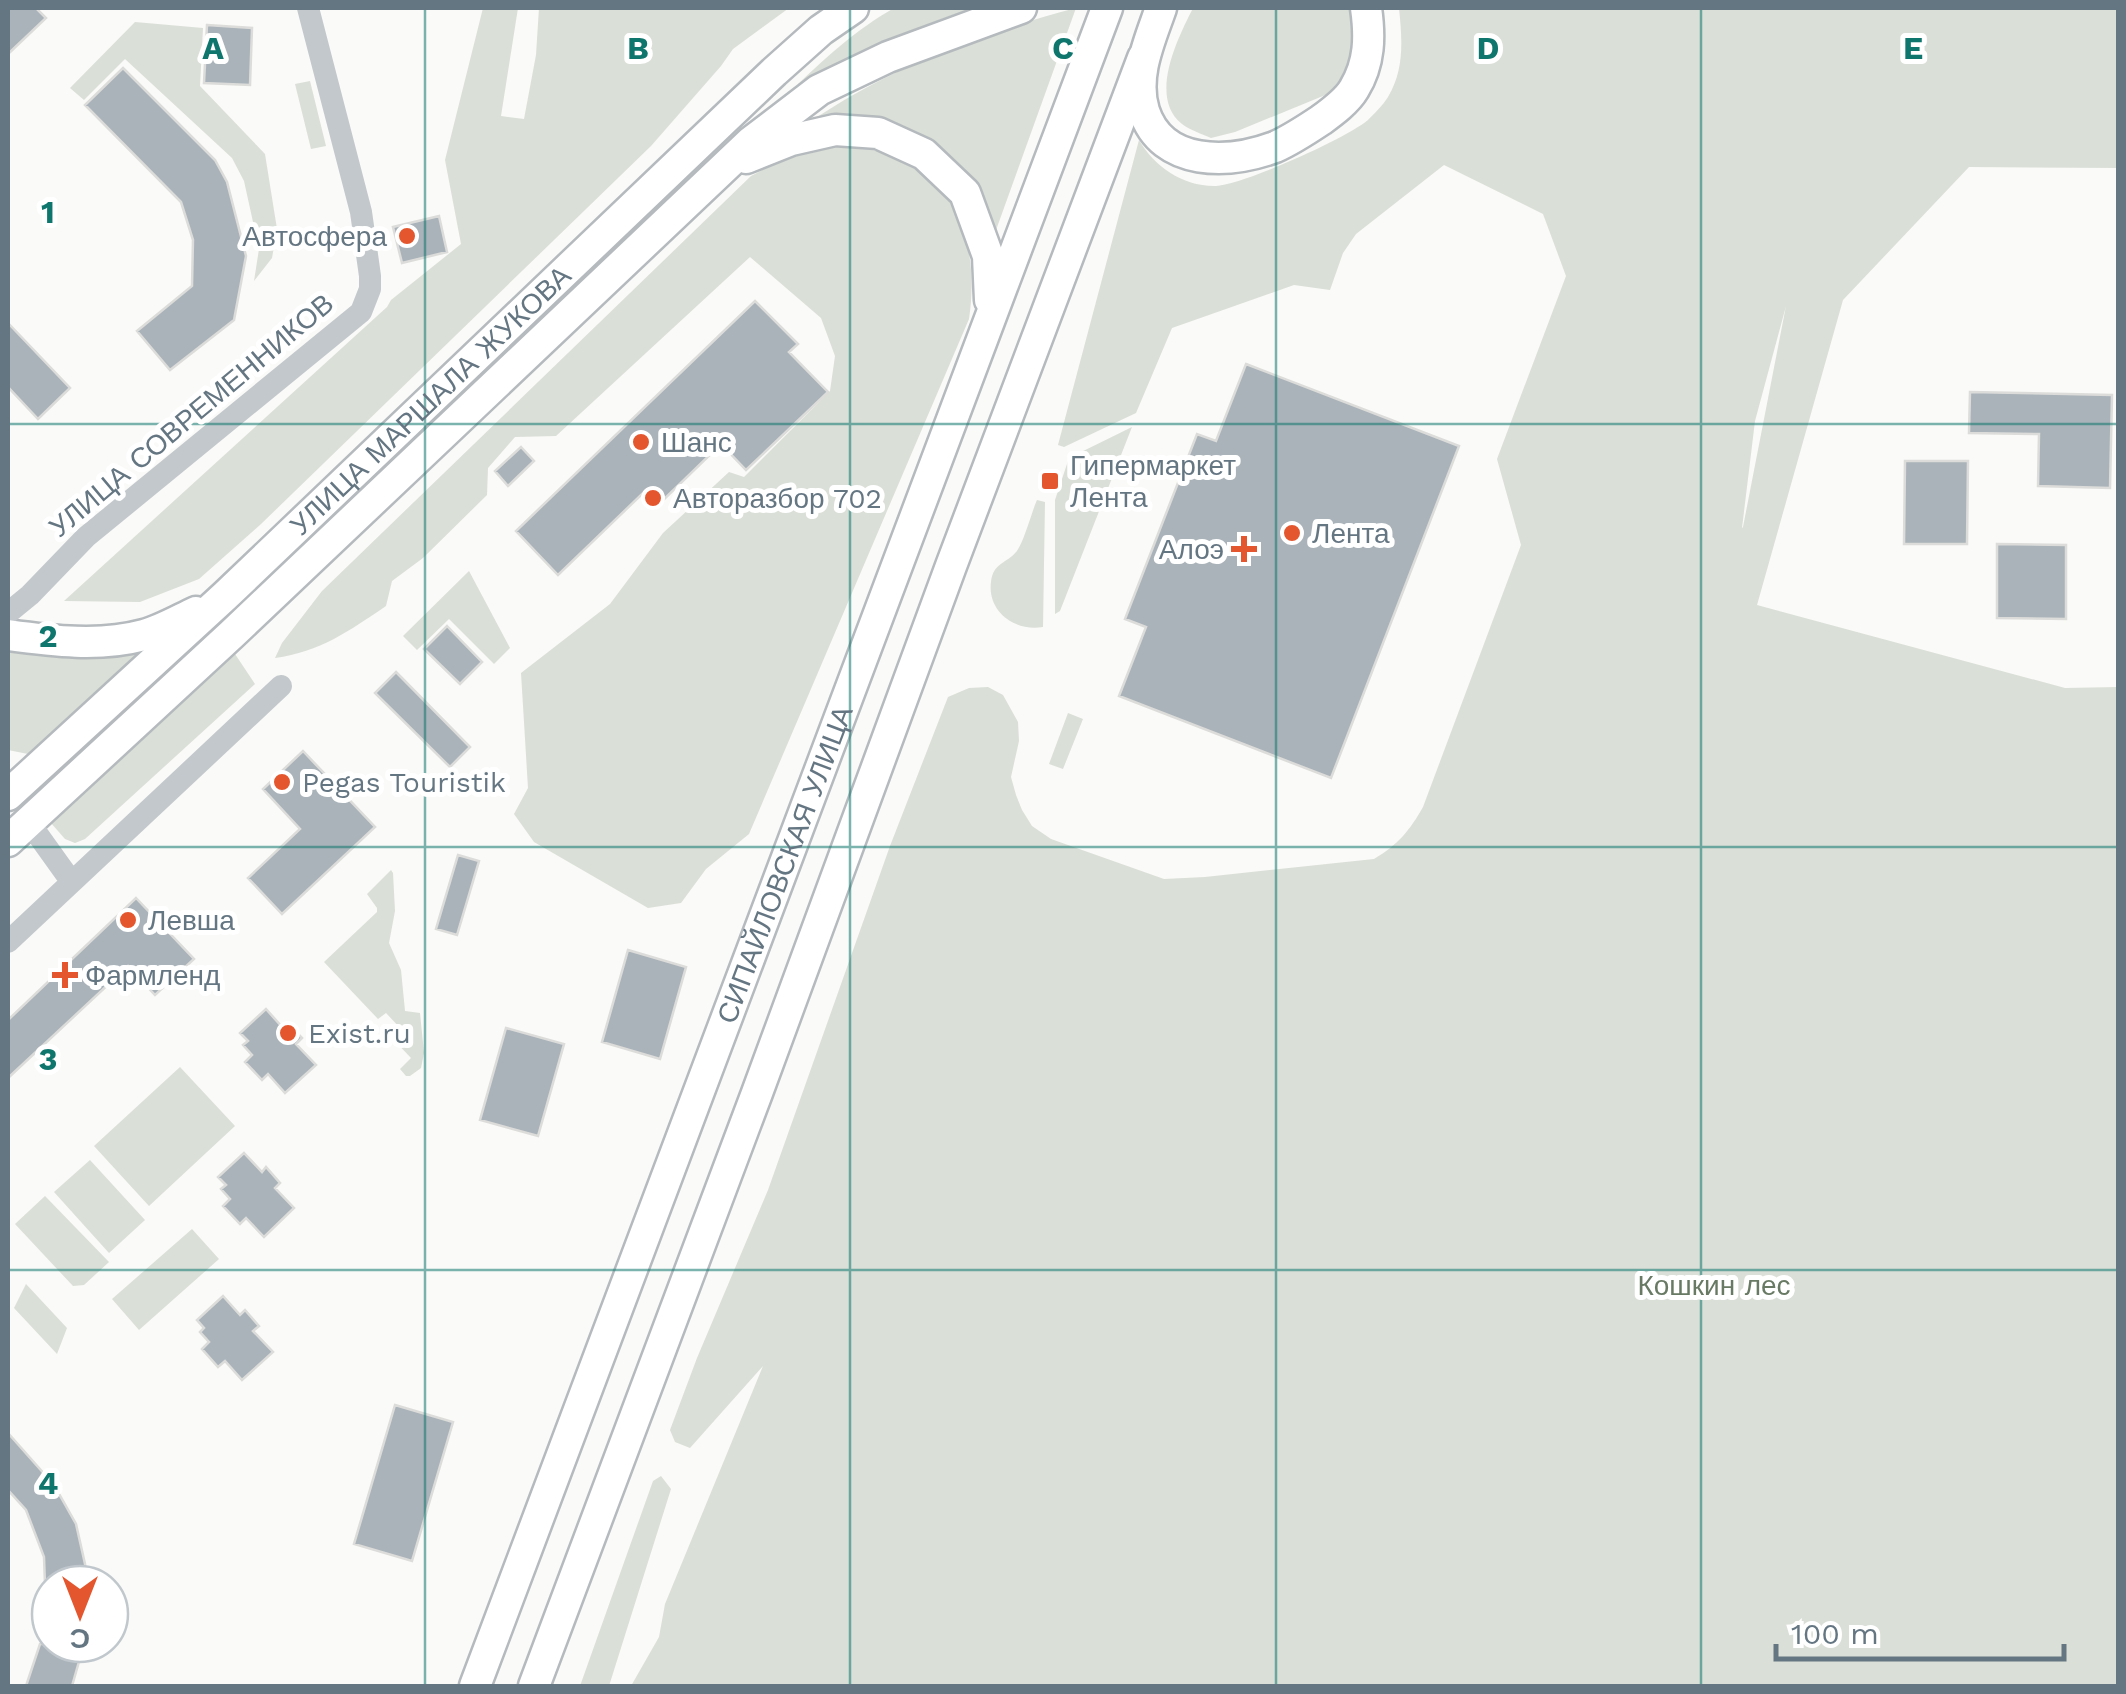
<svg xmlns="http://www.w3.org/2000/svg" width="2126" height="1694" viewBox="0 0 2126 1694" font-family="'Work Sans',sans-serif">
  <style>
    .green { fill: #dadfd7; fill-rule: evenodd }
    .building { fill: #aab3b9; stroke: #dcdcda; stroke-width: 2.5 }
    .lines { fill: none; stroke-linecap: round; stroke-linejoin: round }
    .major-casing { stroke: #b5babe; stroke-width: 35 }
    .minor { stroke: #c3c8cc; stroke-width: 22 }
    .major { stroke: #fff; stroke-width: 30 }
    .grid { fill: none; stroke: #0f766e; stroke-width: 2.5; stroke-opacity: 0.55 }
    .poi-dot { fill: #e4572e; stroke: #fff; stroke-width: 4 }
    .labels { text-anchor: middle; stroke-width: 10; stroke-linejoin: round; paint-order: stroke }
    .poi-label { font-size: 28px; fill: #657683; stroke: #fff; text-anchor: start }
    .street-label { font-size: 28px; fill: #657683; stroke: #fff }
    .park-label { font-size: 28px; fill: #687a64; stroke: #fff }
    .grid-label { font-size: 32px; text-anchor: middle; font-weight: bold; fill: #0f766e; stroke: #fff; stroke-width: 10; stroke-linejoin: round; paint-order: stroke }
  </style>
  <rect width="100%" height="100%" fill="#fafaf8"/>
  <!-- green -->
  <path class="green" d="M483 8H518L501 116 524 119 536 55 539 8H789L733 49 721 66 651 146 260 525 199 579 140 602 64 601 387 307 391 300 461 244 445 160Z
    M894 8H974C912 27 857 57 801 87L798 84C830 54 856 30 894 8Z
    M1076 8 991 244 931 148 807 124C888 68 981 33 1076 8Z
    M1193 8H1352L1358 59 1340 89 1235 132 1211 138C1202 134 1190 130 1182 124 1148 97 1178 38 1193 8Z
    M1399 8H2118V168L1969 167 1843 300 1757 605 2065 688 2118 687V1686H631L659 1637 665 1604 763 1366 690 1448 675 1442 670 1430 697 1358 768 1190 890 846 948 697 969 688 988 687 1003 695 1018 722 1019 741 1011 777 1016 795 1022 810 1032 826 1051 839 1164 879 1205 877 1374 859C1398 845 1410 830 1423 807L1521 545 1497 459 1566 276 1543 214 1444 165 1356 234 1343 253 1330 290 1294 285 1172 328 1136 413 1064 447 1058 445 1139 140C1154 166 1182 186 1214 186 1241 186 1347 138 1368 120 1374 114 1383 105 1388 97 1405 69 1402 38 1399 8ZM1786 306 1743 527 1742 528 1755 421Z
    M135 22 203 28 200 86 265 154 277 229 272 258 254 281 259 249 244 181 232 158 125 59 84 100 70 88Z
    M310 81 326 146 311 149 295 84Z
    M856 145C878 151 902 157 921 171 968 205 977 266 969 319L749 834 706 869 681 903 648 908 534 842 514 814 528 788 521 673 610 604 663 533 729 472 744 477 830 391 835 356 821 318 750 257 556 436 515 437 488 468 487 495 423 558 392 581 386 606C349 631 320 652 275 658L282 643 322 591 751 176 782 160 813 149Z
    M1132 427 1060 611 1055 614V500L1069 458Z
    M1037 500 1045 502 1043 627C1016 632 987 612 991 582 993 563 1007 563 1016 552 1023 545 1032 511 1037 500Z
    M469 571 510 648 494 664 449 619 417 650 403 636Z
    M165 639 33 755 8 750V643Z
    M235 654 255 684 85 839 75 843 65 839 51 823Z
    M1068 713 1083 719 1063 769 1049 764Z
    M391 870 393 873 395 911 389 943 401 970 405 1011 420 1013 424 1053 421 1068 410 1076H406L400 1069 411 1058 393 1039 402 1030 386 1013 378 1019 324 962 377 912V908L367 894Z
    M180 1067 235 1126 149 1206 94 1146Z
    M90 1160 145 1220 109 1253 54 1192Z
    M45 1196 109 1262 84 1285 73 1286 15 1224Z
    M192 1229 219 1259 139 1330 112 1299Z
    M26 1284 67 1328 57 1354 14 1308Z
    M661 1476 671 1489 609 1686H580L653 1481Z"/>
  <!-- building -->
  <path class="building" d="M8 8H36L46 18 8 54Z
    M207 25 252 28 250 85 204 83Z
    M123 68 215 160 227 182 246 256 234 320 170 370 137 331 192 286 193 240 181 202 85 105Z
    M439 216 447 252 402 263 393 227Z
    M755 301 798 344 789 352 828 392 746 470 721 444 655 508 642 494 558 575 516 531Z
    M8 323 70 388 38 419 8 387Z
    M1246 364 1459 446 1331 778 1119 696 1146 627 1125 619 1197 434 1216 441Z
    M1970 392 2112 395 2110 488 2038 486 2039 434 1969 433Z
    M521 447 534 461 508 486 495 471Z
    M1905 461H1968L1967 544H1904Z
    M1997 544 2066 545V619L1997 618Z
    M447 626 482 662 460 684 424 649Z
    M396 672 470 747 450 767 375 693Z
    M303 751 375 827 282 914 248 878 300 829 263 789Z
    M458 855 479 861 457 935 436 929Z
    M136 898 194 959 155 995 128 966 8 1078V1020Z
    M628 950 686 967 660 1059 602 1042Z
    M266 1009 283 1028 288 1023 302 1038 296 1044 316 1065 285 1093 268 1074 262 1080 245 1062 252 1055 243 1045 248 1041 240 1033Z
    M506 1028 564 1044 538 1136 480 1120Z
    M244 1153 262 1172 266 1167 280 1183 275 1188 294 1208 264 1237 246 1218 240 1224 223 1206 230 1199 221 1189 226 1185 218 1177Z
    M223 1296 240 1315 245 1310 259 1326 253 1331 273 1352 242 1380 225 1361 218 1367 202 1349 209 1342 200 1332 204 1328 197 1320Z
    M395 1405 453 1422 412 1561 354 1544Z
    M8 1433 54 1485 76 1524 85 1564 87 1584H45L44 1557 26 1510 8 1490Z
    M40 1644H84L72 1686H26Z"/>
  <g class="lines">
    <!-- major casing -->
    <g class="major-casing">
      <g id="major">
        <path d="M1161 8C1150 40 1133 76 1144 111 1162 167 1229 164 1275 147 1291 140 1306 130 1321 120 1332 112 1347 101 1354 89 1370 63 1370 36 1366 8"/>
        <path d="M746 158 791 140 835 130 878 133 924 154 965 193 988 256 990 300"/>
        <path d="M8 635C52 641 100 647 144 635 162 630 179 620 196 612"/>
        <path id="s1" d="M8 795 225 596 774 72 821 30 853 8"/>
        <path d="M8 841 232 634 751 142 819 90 888 57 1021 8"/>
        <path id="s2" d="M475 1686 1107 8"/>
        <path d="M534 1686 757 1093 951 566 1143 58"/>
      </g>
    </g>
    <!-- minor -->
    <path class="minor" d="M8 613 30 595 86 537 361 312 370 289V276L361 212 308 8
      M28 821 71 881
      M8 942 281 686"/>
    <!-- major -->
    <use href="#major" class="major"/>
  </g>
  <!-- grid -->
  <path class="grid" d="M425 8V1686M850 8V1686M1276 8V1686M1701 8V1686M8 424H2118M8 847H2118M8 1270H2118"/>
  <!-- markers -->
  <g class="poi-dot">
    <circle cx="407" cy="236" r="10"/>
    <circle cx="641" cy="442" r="10"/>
    <rect x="1040" y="471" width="20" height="20" rx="5"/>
    <circle cx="653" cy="498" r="10"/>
    <circle cx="1292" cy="533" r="10"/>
    <path d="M1239 534h10v10h10v10h-10v10h-10v-10h-10v-10h10z"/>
    <circle cx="282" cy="782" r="10"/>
    <circle cx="128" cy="920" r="10"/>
    <path d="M60 960h10v10h10v10h-10v10h-10v-10h-10v-10h10z"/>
    <circle cx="288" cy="1033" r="10"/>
  </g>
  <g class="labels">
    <!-- poi labels -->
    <g class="poi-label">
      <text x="387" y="246" text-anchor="end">Автосфера</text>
      <text x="661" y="452">Шанс</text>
      <text x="1070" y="475">Гипермаркет<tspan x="1070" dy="32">Лента</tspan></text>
      <text x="673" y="508">Авторазбор 702</text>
      <text x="1312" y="543">Лента</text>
      <text x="1224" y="559" text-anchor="end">Алоэ</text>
      <text x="302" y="792">Pegas Touristik</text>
      <text x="148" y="930">Левша</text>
      <text x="85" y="985">Фармленд</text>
      <text x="308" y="1043">Exist.ru</text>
    </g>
    <!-- street labels -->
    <g class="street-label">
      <text dy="10" stroke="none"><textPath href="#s1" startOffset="578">УЛИЦА МАРШАЛА ЖУКОВА</textPath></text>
      <text transform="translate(191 415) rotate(-40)" y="10">УЛИЦА СОВРЕМЕННИКОВ</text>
      <text dy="10" stroke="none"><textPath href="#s2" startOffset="878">СИПАЙЛОВСКАЯ УЛИЦА</textPath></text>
    </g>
    <!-- park labels -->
    <g class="park-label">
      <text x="1714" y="1295">Кошкин лес</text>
    </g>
  </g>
  <g class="grid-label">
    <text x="213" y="59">A</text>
    <text x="638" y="59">B</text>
    <text x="1063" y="59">C</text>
    <text x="1488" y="59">D</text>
    <text x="1913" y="59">E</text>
    <text x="48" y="223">1</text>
    <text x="48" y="647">2</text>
    <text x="48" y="1070">3</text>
    <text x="48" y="1494">4</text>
  </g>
  <!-- border -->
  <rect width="2126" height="1694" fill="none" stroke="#657683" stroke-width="20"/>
  <!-- north arrow -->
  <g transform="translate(80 1614) rotate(180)"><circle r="48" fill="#ffffff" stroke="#c1c8cd" stroke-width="2.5"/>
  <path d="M0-8L18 38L0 25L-18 38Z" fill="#e4572e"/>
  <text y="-15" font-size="28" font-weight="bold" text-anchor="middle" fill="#657683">С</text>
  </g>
  <!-- scale -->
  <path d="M1776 1644v15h288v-15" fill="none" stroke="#657683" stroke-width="5"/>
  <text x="1791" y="1644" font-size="30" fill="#657683" stroke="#ffffff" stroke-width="8" paint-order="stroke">100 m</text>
</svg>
